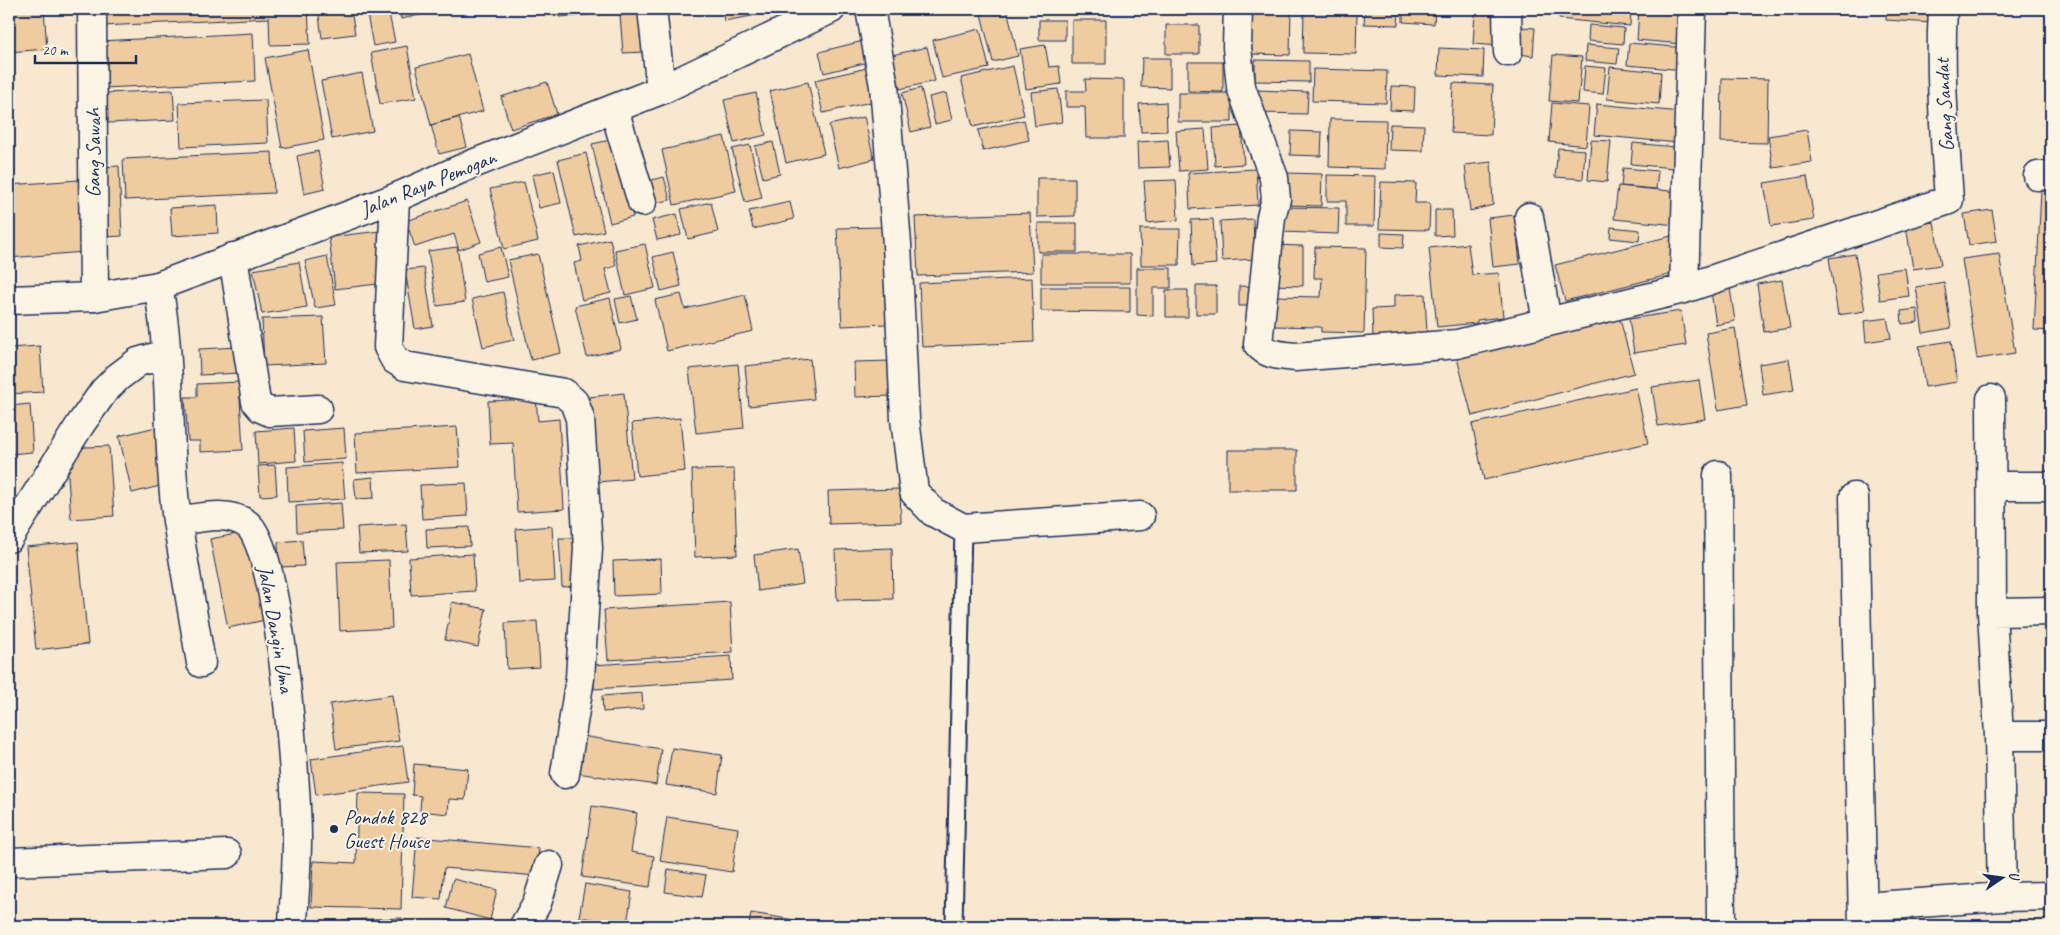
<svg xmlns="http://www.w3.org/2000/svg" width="2060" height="935" viewBox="0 0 2060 935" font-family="Caveat,sans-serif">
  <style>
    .building { fill: #efcba0; stroke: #1b2f5e }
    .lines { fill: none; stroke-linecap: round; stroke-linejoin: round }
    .lane-casing { stroke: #1b2f5e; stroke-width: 19 }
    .street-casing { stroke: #1b2f5e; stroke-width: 31 }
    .secondary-casing { stroke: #1b2f5e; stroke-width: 31 }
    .lane { stroke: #fcf5e5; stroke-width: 15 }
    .street { stroke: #fcf5e5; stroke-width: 28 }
    .secondary { stroke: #fcf5e5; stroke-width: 28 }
    .poi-dot { fill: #1b2f5e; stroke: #fcf5e5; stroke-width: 2 }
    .labels { text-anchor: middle; stroke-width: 4; stroke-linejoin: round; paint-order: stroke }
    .street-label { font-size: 21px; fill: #1b2f5e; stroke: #fcf5e5 }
    .poi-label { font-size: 21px; fill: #1b2f5e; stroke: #fcf5e5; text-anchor: start }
  </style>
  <rect width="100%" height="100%" fill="#f8e8d0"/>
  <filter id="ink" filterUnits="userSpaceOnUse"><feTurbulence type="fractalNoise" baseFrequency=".02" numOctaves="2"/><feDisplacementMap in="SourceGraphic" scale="10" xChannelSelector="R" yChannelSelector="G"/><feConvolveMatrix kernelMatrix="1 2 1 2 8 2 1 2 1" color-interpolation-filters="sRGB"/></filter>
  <g filter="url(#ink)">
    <!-- building -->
    <path class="building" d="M9 9H44L47 49 9 52Z
      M101 9H308L310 44 270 45 269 18 102 26Z
      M318 9H351L355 34 322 38Z
      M366 9H388L395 42 373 46Z
      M399 9H432L433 12 401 19Z
      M558 9H632L633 12 559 17Z
      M668 9H706V12L669 14Z
      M722 9H751L752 16 724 21Z
      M1002 9H1007L1018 56 993 62 981 14Z
      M1192 9H1232V11H1192Z
      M1250 9H1291L1290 55 1249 54Z
      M1365 9H1399L1398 25 1364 24Z
      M1403 9H1435L1434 24 1403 22Z
      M1444 9H1483V11Z
      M1517 9H1549L1548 14 1517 11Z
      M1560 9H1631L1630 26 1559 19Z
      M1887 9H1933L1932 23 1886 20Z
      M1304 10 1357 11 1356 54 1303 53Z
      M1639 10 1685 14 1682 44 1637 40Z
      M1475 12 1502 13 1500 46 1473 44Z
      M644 13 646 52 623 53 620 15Z
      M1039 20H1065V40H1039Z
      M1072 20H1106V64H1072Z
      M1166 25H1199V54H1166Z
      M1589 25 1624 28 1623 44 1588 41Z
      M1521 27 1535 28 1533 56 1519 54Z
      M980 29 989 68 942 78 933 40Z
      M253 33 255 81 103 88 100 41Z
      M863 41 868 62 824 73 819 52Z
      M1629 43 1686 48 1684 70 1627 65Z
      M1045 45 1049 67 1059 66 1061 84 1026 89 1020 49Z
      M1586 45 1619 48 1617 64 1585 61Z
      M407 46 416 98 380 104 371 53Z
      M927 47 935 81 900 89 892 55Z
      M1439 48 1484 50 1483 77 1438 75Z
      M308 50 324 140 282 148 265 58Z
      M468 54 483 111 431 125 416 67Z
      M1553 55 1582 57 1578 103 1549 101Z
      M1142 58H1170V88L1141 87Z
      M1255 60 1309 61V82L1255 81Z
      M1188 62H1223V92L1188 91Z
      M1013 66 1024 115 973 127 961 78Z
      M1585 66 1606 68 1603 94 1583 92Z
      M1610 67 1661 72 1659 104 1607 99Z
      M867 68 875 101 823 113 815 80Z
      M1313 69 1387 71 1386 103 1312 101Z
      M362 73 373 131 332 139 321 81Z
      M1722 78 1768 79 1767 143 1721 142Z
      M1085 79 1124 80V138H1086L1085 107H1066V91H1086Z
      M547 82 557 114 511 129 501 97Z
      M808 82 824 154 786 163 770 91Z
      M1453 83 1493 85 1491 135 1451 133Z
      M1391 86 1415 87 1414 111 1390 110Z
      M921 88 930 127 911 132 902 93Z
      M1058 89 1062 122 1035 126 1031 92Z
      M173 90 175 120 108 123 107 93Z
      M1257 90 1308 92 1307 114 1257 113Z
      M756 93 766 135 734 143 724 100Z
      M946 93 952 120 935 124 929 97Z
      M1178 93H1232V122H1178Z
      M266 100 268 143 181 147 179 103Z
      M1166 102 1167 131 1141 132 1139 104Z
      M1552 103 1589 106 1586 146 1549 142Z
      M1597 104 1681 112 1678 143 1594 135Z
      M459 117 467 147 439 154 431 125Z
      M864 117 874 159 839 168 829 125Z
      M1330 119 1386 120 1385 169 1329 167Z
      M1024 120 1029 140 983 151 978 130Z
      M1390 124 1424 125 1423 151 1389 150Z
      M1241 126 1244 164 1215 166 1213 128Z
      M1205 129 1208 169 1179 171 1176 131Z
      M1807 130 1812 162 1773 168 1768 136Z
      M1291 131 1322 132 1321 156 1290 155Z
      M724 136 736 191 674 205 662 150Z
      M615 139 633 217 610 223 592 144Z
      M1168 140 1170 167 1138 168 1137 142Z
      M1591 140 1611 141 1607 182 1588 180Z
      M773 142 780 174 763 178 755 146Z
      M1633 143 1675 147 1673 168 1631 164Z
      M750 145 762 198 745 202 732 149Z
      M1558 148 1585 150 1583 179 1555 177Z
      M318 151 325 189 304 194 297 156Z
      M272 152 274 193 125 200 123 159Z
      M586 153 604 231 576 237 558 160Z
      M1491 162 1493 205 1470 211 1465 165Z
      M119 166 122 236 104 237 101 167Z
      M1623 168 1658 171 1656 189 1621 186Z
      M1256 169 1258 205 1190 209 1188 173Z
      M554 170 561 203 539 208 532 175Z
      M1286 173 1322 174 1321 206 1285 205Z
      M1327 175 1375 176 1374 226H1346V201H1327Z
      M1807 176 1814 220 1771 226 1764 183Z
      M664 177 670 200 648 205 643 182Z
      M1037 178H1075V216L1037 217Z
      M79 180 84 252 9 258V185Z
      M1176 180 1178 220 1147 223 1144 181Z
      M524 182 538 241 504 249 490 189Z
      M1381 182 1416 183 1415 203H1430L1429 230 1379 229Z
      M1618 186 1681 192 1677 225 1614 219Z
      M2041 191H2051V331L2034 330Z
      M467 201 481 242 459 250 454 234 415 247 406 221Z
      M711 202 718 232 688 239 681 209Z
      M790 202 794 219 753 229 749 211Z
      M217 205 218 233 172 236 170 208Z
      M1282 207 1339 208 1338 234 1281 232Z
      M1435 210H1452L1453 235 1435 236Z
      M1992 210 1997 241 1969 245 1964 214Z
      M1030 213 1033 272 918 276 915 217Z
      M677 214 681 235 657 240 652 220Z
      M1515 215 1520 264 1493 267 1488 218Z
      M1213 219 1216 264 1193 266 1191 220Z
      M1253 219 1255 259 1222 261 1220 221Z
      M1934 222 1941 265 1913 269 1906 226Z
      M1038 223H1077V252H1038Z
      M883 227 886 324 842 326 837 228Z
      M1611 227 1640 230 1639 241 1610 238Z
      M1140 229H1180L1179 265H1141Z
      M380 231 386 283 335 289 329 237Z
      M1381 233 1404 234 1403 248 1381 247Z
      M1671 236 1680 272 1565 301 1555 265Z
      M610 239 616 266 605 269 611 293 582 300 574 263 582 261 579 246Z
      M645 244 655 288 625 295 615 250Z
      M1468 244 1472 275 1499 273 1503 317 1477 320V323L1437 327 1429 248Z
      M1272 245 1303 246V286L1272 285Z
      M457 247 465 302 437 306 428 251Z
      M501 247 508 277 484 282 478 253Z
      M1315 247 1366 248 1364 333 1321 332V327L1273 326 1274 296 1321 297 1322 278H1314Z
      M673 252 681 286 661 291 653 257Z
      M538 254 561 353 531 360 508 260Z
      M1041 254H1130V283H1041Z
      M1855 254 1865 311 1838 315 1829 258Z
      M1999 254 2015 353 1977 359 1962 259Z
      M327 256 336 305 315 308 305 261Z
      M299 262 307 307 262 314 253 270Z
      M424 268 433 326 415 329 405 270Z
      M1137 268H1171V288H1153V316L1137 315Z
      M1905 268 1909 296 1880 300 1876 272Z
      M1032 278 1034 342 922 347 919 283Z
      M1782 280 1790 328 1764 332 1757 284Z
      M1944 282 1951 328 1923 333 1916 287Z
      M1196 286H1216V314H1196Z
      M1239 286 1256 287V306H1239Z
      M1041 287H1130V312L1041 311Z
      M1730 288 1735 321 1716 325 1711 292Z
      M1166 290H1188V317H1166Z
      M503 292 514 340 483 347 472 299Z
      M681 294 685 309 745 295 753 331 667 351 655 300Z
      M1425 294 1427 334 1373 336 1372 309 1394 308V295Z
      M631 296 637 319 620 323 615 299Z
      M610 298 621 349 587 357 575 306Z
      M1917 309 1918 322 1902 324 1901 311Z
      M1681 311 1686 345 1634 353 1629 319Z
      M1619 315 1634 373 1472 416 1457 358Z
      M323 317 326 363 264 366 262 319Z
      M1887 318 1891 338 1866 342 1864 321Z
      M1735 328 1747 405 1718 410 1706 333Z
      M1951 341 1957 382 1925 387 1919 346Z
      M40 346 43 392 9 394V348Z
      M239 347 241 373 200 375 199 349Z
      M810 359 814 399 749 406 745 366Z
      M1789 359 1794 390 1763 395 1759 364Z
      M893 361 894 396 855 397 854 362Z
      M738 364 744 428 696 433 689 369Z
      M1699 380 1705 419 1658 426 1652 387Z
      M239 382 243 450 200 452V441H188L185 397H197V384Z
      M1636 388 1648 443 1484 480 1472 424Z
      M624 393 632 479 597 482 589 397Z
      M536 399 538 421 559 419 564 509 517 512 513 443 490 444 488 401Z
      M30 404 33 452 9 454V406Z
      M680 418 685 471 637 476 632 423Z
      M156 427 168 484 132 493 119 436Z
      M457 427 460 467 357 473 355 433Z
      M294 428 296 461 258 464 256 431Z
      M344 428 346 459 305 462 303 431Z
      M109 446 114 516 71 519 66 448Z
      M1228 450H1297V490H1228Z
      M342 463 345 499 288 502 287 467Z
      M14 464 9 478V465Z
      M275 465 277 495 260 496 258 466Z
      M734 469 737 555 695 557 692 470Z
      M373 477 374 498 356 499 354 479Z
      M466 483 468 516 422 519 420 485Z
      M900 489 901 522 829 524 828 491Z
      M341 503 343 530 297 532 296 506Z
      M406 524 408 551 359 553 357 527Z
      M552 526 555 581 519 583 516 529Z
      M469 527 470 546 427 548 426 529Z
      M252 531 270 619 228 628 210 539Z
      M559 538H577L580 586 562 587Z
      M302 540 304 566 279 567 278 542Z
      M78 542 88 644 36 650 26 547Z
      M892 548 893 599 837 600 835 550Z
      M798 549 803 584 758 591 754 555Z
      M473 554 475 591 411 595 409 558Z
      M661 559 662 594 614 596 613 561Z
      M389 560 392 628 340 631 337 562Z
      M452 602 486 609 478 647 445 640Z
      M730 602 733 652 608 660 604 610Z
      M537 621 540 667 507 669 505 623Z
      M731 656 732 680 594 689 593 665Z
      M642 693 643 709 603 712 602 696Z
      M392 695 399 741 336 749 330 704Z
      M582 736 661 749 656 785 577 773Z
      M403 746 408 782 316 795 311 759Z
      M672 748 722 755 717 793 666 785Z
      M414 764 468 769 465 800 449 799 448 814 420 811 421 796 412 795Z
      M358 793 404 794 401 909 311 907 313 861 356 863Z
      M592 806 637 813 631 852 654 856 650 887 582 877Z
      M667 817 738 828 732 872 660 861Z
      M417 837 539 848 536 876 444 868 441 899 412 897Z
      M668 869 706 875 702 897 665 892Z
      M453 879 497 890 490 920 446 908Z
      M585 884 632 892 627 924 579 917Z
      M751 913 807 922 834 926H749Z
      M402 918V926H342V920Z
      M445 921 475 925 474 926H444Z
      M558 923 576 926H557Z"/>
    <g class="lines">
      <!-- lane casing -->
      <g class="lane-casing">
        <path id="lane" d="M954 926 963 528"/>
      </g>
      <!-- street casing -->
      <g class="street-casing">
        <path id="street" d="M92 9 94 297
          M652 9 661 90
          M870 9 884 86 897 244 905 419 914 492 933 512 963 528 1140 516
          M1238 9 1237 47 1241 87 1274 178 1276 199 1271 217 1258 344C1268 356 1281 355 1295 357L1457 344 1684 289 1949 200C1945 137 1939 73 1943 9
          M1507 9 1508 52
          M614 109 642 202
          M2038 176 2051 175
          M395 198 388 347 395 360 405 366 564 393 574 402 580 418 588 548 580 678 565 774
          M1529 217 1547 322
          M233 257 256 402 261 408 270 412 318 409
          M158 286C173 363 166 443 177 521 200 518 227 510 247 524 281 549 297 791 297 839 297 868 294 897 293 926
          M1684 289 1692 9
          M1991 399 1992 612 1999 736 2002 897
          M1718 475 1721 926
          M1992 486H2051
          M1854 497 1863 926
          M177 521 201 663
          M9 538 80 425 104 391 118 377 138 362 166 354
          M1992 612 2051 611
          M1999 736H2051
          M9 862 227 854
          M1863 907 2002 897 2051 896
          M524 926 537 903 549 865"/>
      </g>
      <!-- secondary casing -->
      <g class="secondary-casing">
        <path id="secondary" d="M9 300 94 297 158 286 395 198 470 165 661 90 831 9"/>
      </g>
      <!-- lane -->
      <use href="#lane" class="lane"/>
      <!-- street -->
      <use href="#street" class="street"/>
      <!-- secondary -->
      <use href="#secondary" class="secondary"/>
    </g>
  </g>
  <!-- markers -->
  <circle class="poi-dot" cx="334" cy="829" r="5"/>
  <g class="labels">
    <!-- street labels -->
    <g class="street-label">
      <text transform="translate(1944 105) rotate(-93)" y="7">Gang Sandat</text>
      <text transform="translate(93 153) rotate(-90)" y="7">Gang Sawah</text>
      <text transform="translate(428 183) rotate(-22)" y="7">Jalan Raya Pemogan</text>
      <text transform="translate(276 629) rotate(80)" y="7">Jalan Dangin Uma</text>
    </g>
    <!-- poi labels -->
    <g class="poi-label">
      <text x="344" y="824">Pondok 828<tspan x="344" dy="24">Guest House</tspan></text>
    </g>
  </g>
  <!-- margin -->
  <rect width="2060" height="935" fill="none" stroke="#fcf5e5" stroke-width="30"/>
  <rect x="15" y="15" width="2030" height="905" fill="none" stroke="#1b2f5e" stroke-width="2" filter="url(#ink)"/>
  <!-- north arrow -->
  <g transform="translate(2002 878) rotate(77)" stroke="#fcf5e5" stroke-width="4" paint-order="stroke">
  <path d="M0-4L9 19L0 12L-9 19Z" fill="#1b2f5e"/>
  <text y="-8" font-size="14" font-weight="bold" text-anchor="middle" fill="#1b2f5e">U</text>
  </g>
  <!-- scale -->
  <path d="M35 55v8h101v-8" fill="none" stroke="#1b2f5e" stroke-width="2.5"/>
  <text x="42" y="55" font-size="15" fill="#1b2f5e" stroke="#fcf5e5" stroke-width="4" paint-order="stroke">20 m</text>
</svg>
